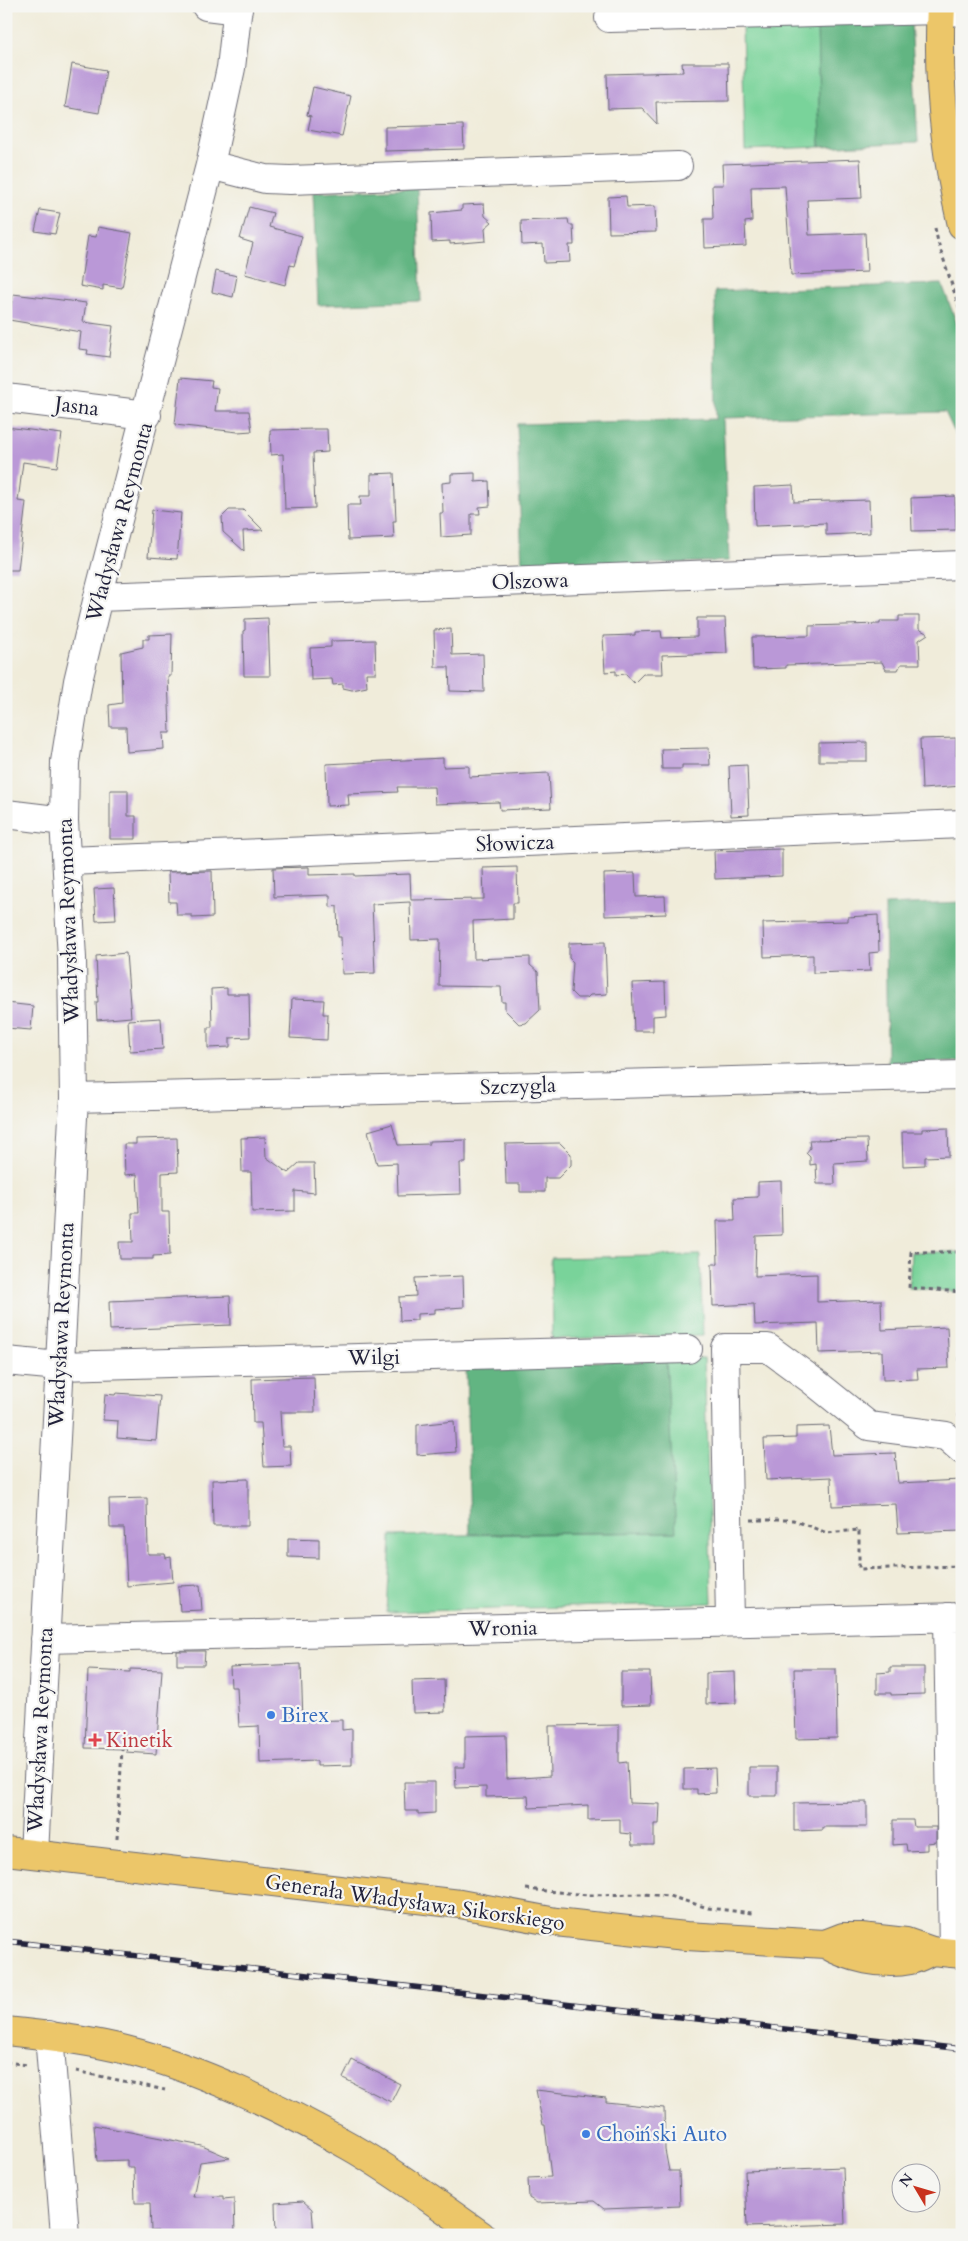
<svg xmlns="http://www.w3.org/2000/svg" width="968" height="2241" viewBox="0 0 968 2241" font-family="Cardo,serif">
  <style>
    .green { fill: #79d39a; stroke: #4e7a6a }
    .forest { fill: #62b582; stroke: #426c5e }
    .building { fill: #ba98d7 }
    .lines { fill: none; stroke-linecap: round; stroke-linejoin: round }
    .minor-casing { stroke: #6a6973; stroke-width: 30 }
    .major-casing { stroke: #6a6973; stroke-width: 30 }
    .path { stroke: #6a6973; stroke-width: 3; stroke-dasharray: 4 4; stroke-linecap: butt }
    .minor { stroke: #fff; stroke-width: 28 }
    .major { stroke: #ecc669; stroke-width: 28 }
    .rail-casing { stroke: #22223b; stroke-width: 5.5 }
    .rail { stroke: #f6f6f2; stroke-width: 4; stroke-dasharray: 11; stroke-linecap: butt }
    .shop-dot { fill: #3f7fe0; stroke: #f6f6f2; stroke-width: 2 }
    .health-dot { fill: #e0444e; stroke: #f6f6f2; stroke-width: 2 }
    .labels { text-anchor: middle; stroke-width: 4.5; stroke-linejoin: round; paint-order: stroke }
    .street-label { font-size: 21px; fill: #22223b; stroke: #f6f6f2 }
    .shop-label { font-size: 21px; fill: #366cbe; stroke: #f6f6f2; text-anchor: start }
    .health-label { font-size: 21px; fill: #be3a42; stroke: #f6f6f2; text-anchor: start }
  </style>
  <rect width="100%" height="100%" fill="#f6f6f2"/>
  <filter id="ink" filterUnits="userSpaceOnUse"><feTurbulence type="fractalNoise" baseFrequency=".02" numOctaves="2"/><feDisplacementMap in="SourceGraphic" scale="10" xChannelSelector="R" yChannelSelector="G"/><feConvolveMatrix kernelMatrix="1 2 1 2 8 2 1 2 1" color-interpolation-filters="sRGB"/></filter>
  <filter id="wash" filterUnits="userSpaceOnUse"><feTurbulence type="fractalNoise" baseFrequency=".0096" numOctaves="4" result="noise"/><feDisplacementMap in="SourceGraphic" scale="20" xChannelSelector="R" yChannelSelector="G"/><feGaussianBlur stdDeviation="1.12" result="paint"/><feColorMatrix in="noise" values="0 0 0 0 0 0 0 0 0 0 0 0 0 0 0 0 0 1.4 0 .05"/><feComposite in="paint" operator="in"/></filter>
  <g filter="url(#wash)">
    <rect width="100%" height="100%" fill="#f0ecda"/>
    <!-- green -->
    <path class="green" d="M817 23 820 147 745 150 742 26Z
      M911 1252H962V1292L909 1288Z
      M700 1255 703 1335 552 1339 551 1258Z
      M704 1358 712 1603 387 1612 391 1536 675 1532 666 1359Z"/>
    <!-- forest -->
    <path class="forest" d="M911 21 918 142 820 147 817 24Z
      M417 188 421 301 318 305 313 192Z
      M942 284 962 337V448L945 412 723 418 729 561 522 569 517 424 716 419 715 291Z
      M962 902V1061L887 1063 885 905Z
      M666 1359 676 1532 470 1534 466 1366Z"/>
    <g id="blocks">
      <!-- building -->
      <path class="building" d="M682 63H728L729 101 656 102 657 124 642 108 608 109 607 74 683 72Z
        M72 64 106 70 99 113 65 107Z
        M313 87 351 96 342 136 308 130 311 116 307 115Z
        M463 125 464 149 385 151V127Z
        M860 159 862 198 807 200 809 235 865 233 867 272 791 275 785 186 751 187 752 221 745 222 746 246 705 248 704 219H713L712 185H723L722 164Z
        M626 196 627 207 655 206 656 232 609 233 608 197Z
        M484 204 485 216 492 222 485 228 486 241 450 244V241L432 242 431 213 462 210V205Z
        M249 207 273 213 269 227 302 236 294 266 290 265 285 285 245 274 253 243 240 239Z
        M40 210 60 213 55 234 35 231Z
        M568 219 569 225H573L574 245H569L570 262 544 263 543 244 522 245 521 221Z
        M98 227 132 233 122 288 103 285V290L80 286 88 236 96 237Z
        M216 271 237 276 233 297 212 292Z
        M13 294 86 303 83 322 113 326 109 357 87 354 88 350 79 349 81 332 9 320Z
        M180 378 212 381 211 387 218 388 215 411H249L252 431 238 432 175 425Z
        M6 427 62 434 57 467 23 462 18 501 26 502 18 570H6Z
        M315 429H327L328 452 313 453 315 508 285 509 283 454 271 455 270 430Z
        M394 473 396 521H393L394 538 348 540 347 505H361L360 496H371V474Z
        M475 473V482L489 481 490 506 479 507 480 514H471V535L441 537 440 513H443L442 483 451 482V474Z
        M793 485 794 502 869 500 870 533 826 535V523L755 526 754 487Z
        M955 496 956 530 912 531 911 498Z
        M152 510 181 513 177 559 148 557Z
        M229 510H243L263 530 243 531 244 551 223 532 222 517Z
        M899 616H919V629L928 634 919 640 920 664H901L898 670H886L882 662 786 665V668L753 669 752 637 809 636V626L880 624V621H899Z
        M268 618 270 676H244L243 631 245 630V619Z
        M697 618H725L727 653 662 655 663 674H643L634 683 626 674 616 675V671L605 672 603 636 635 635V632L661 631 662 638 697 637Z
        M451 629 452 655 483 654 484 692 450 691 449 667H435L434 630Z
        M172 634 171 676H168L170 733H163L164 749 127 752 126 727H110L109 705 122 703 121 652 143 647V639H149V635Z
        M375 640 376 673H366L367 687 352 690 343 688V684L333 685 332 679 311 680 310 648 331 647V641Z
        M956 738V756L962 755V786L922 789 920 739Z
        M867 742V761H819V743Z
        M709 748 710 765H682V769H662L661 749Z
        M443 758V767L469 766V777L549 773 551 808 500 810 499 802 435 804 434 787H397L398 792 348 794 349 805 327 806 326 764Z
        M747 765 749 815 731 816 729 766Z
        M110 790H128V816H136V839H110Z
        M782 849V876L715 879 714 851Z
        M309 867V875L355 874V876L410 874 411 900 484 899 483 868 517 867 518 903H513V919L473 921 474 959 530 957V965L538 972 540 1010 526 1023 519 1024 505 1010V1002H502L501 987 439 986 440 939 411 940 410 902 372 904 375 973 342 974 341 937H338L337 906 330 907V895L274 897 273 868Z
        M212 871 213 917 192 918V915H177L176 902H169L168 872Z
        M635 873 636 897 665 896 666 914 605 916 604 874Z
        M114 888 116 920 96 921 94 889Z
        M878 915 879 952 869 953 870 971 813 973V955L764 957 763 923 848 921V917Z
        M605 942 607 994 590 995 587 998H577L571 992 573 962 569 958V943Z
        M126 953 131 1017 97 1020 96 1002H98L96 956Z
        M665 982 666 1015 653 1016V1031H634L632 983Z
        M227 988V994H249L250 1037 230 1038V1047L208 1048V1027H212L211 989Z
        M292 999 324 1000 323 1014H328L327 1040 290 1038Z
        M6 1003 33 1006 31 1030 6 1028Z
        M161 1018 163 1049 130 1051 128 1020Z
        M392 1124 398 1145 429 1144V1141L466 1140V1163H460L461 1194 398 1196 397 1163 377 1164 368 1131Z
        M948 1128 949 1156 925 1157V1165L903 1166 902 1132H922V1129Z
        M265 1137 266 1157 288 1173 299 1163H314L315 1193 295 1191V1211L252 1212 251 1172H242L241 1138Z
        M177 1138 178 1172 162 1173V1212H169L170 1255 153 1256V1259H120L119 1242H133L132 1213H139L137 1174 125 1175 124 1144H136V1139Z
        M867 1139 868 1161 834 1163 835 1184H817L816 1164 810 1165V1157L806 1153 810 1148 809 1140Z
        M560 1143 571 1154V1165L558 1178H545V1192H520V1184H506L505 1144Z
        M781 1181 782 1235 756 1236 755 1276 817 1274V1302L881 1300 882 1330 947 1327 949 1368 917 1369 918 1379 883 1380 882 1351 819 1353 818 1323 755 1325 754 1304 713 1306 712 1264H718L717 1221H735L734 1198 758 1197V1182Z
        M463 1276 464 1307 435 1309V1313L417 1314V1320L400 1321 399 1297 416 1296 415 1278Z
        M230 1296 231 1325 110 1330 109 1301Z
        M314 1377 315 1412H280L282 1446H290L291 1466 264 1467 261 1423H253L252 1379Z
        M116 1393 160 1396 156 1441 117 1438 118 1421 103 1420 105 1394 115 1395Z
        M454 1421 456 1452 417 1455V1425Z
        M829 1426 832 1455 895 1453 898 1483 961 1480 962 1531 898 1533 896 1504 832 1506 831 1477 766 1480 764 1439 796 1438V1427Z
        M248 1479V1526H213L212 1480Z
        M147 1498 148 1554H165L166 1558 171 1557 173 1582 127 1586 124 1528H110L109 1499Z
        M288 1538 319 1539V1558L288 1557Z
        M200 1585 202 1610 180 1611 178 1586Z
        M177 1651H205L204 1665H177Z
        M301 1664 303 1721 342 1720V1730L352 1729V1765L317 1766V1761L260 1763 259 1726 239 1727 237 1687H231L230 1667Z
        M890 1667H924V1694L891 1695V1693H877V1673L890 1672Z
        M130 1669 162 1670 156 1754 126 1752 127 1749 85 1748 88 1670 130 1672Z
        M794 1669H836L837 1738 796 1739Z
        M621 1672H650L651 1705 621 1706Z
        M735 1672 736 1703 706 1704V1673Z
        M444 1680 445 1712 413 1713 412 1681Z
        M619 1725V1763L627 1762 629 1803 660 1804 659 1824H654V1845H632L631 1834 620 1833V1819L588 1820V1805L529 1808 528 1796 486 1797V1787L456 1788 455 1767H465V1736L506 1735 507 1779 550 1776 549 1726Z
        M749 1767H777V1796H749Z
        M715 1768 716 1793 697 1794V1789H684V1769Z
        M404 1782H435V1813L418 1814V1811H405Z
        M867 1802V1827H823V1830L794 1831V1803Z
        M893 1820H913L914 1827H936V1842L927 1843V1850L907 1851 906 1844 893 1845Z
        M352 2060 400 2084 391 2102 343 2078Z
        M536 2090 606 2098V2102L664 2108 665 2150 669 2171H679L680 2206 604 2209 594 2201 537 2203 529 2198 528 2178 551 2177 545 2125H543Z
        M94 2125 202 2146 230 2158 200 2162 193 2197 223 2196V2199L234 2198 235 2235H158V2231H151L150 2203H135L134 2167H127V2160L97 2161Z
        M843 2167 845 2224 747 2227 745 2171Z
        M303 2201 312 2209 314 2235H276L275 2203Z"/>
    </g>
  </g>
  <g filter="url(#ink)">
    <use href="#blocks" fill-opacity="0" stroke="#6a6973" stroke-width="1"/>
    <g class="lines">
      <!-- minor casing -->
      <g class="minor-casing">
        <path id="minor" d="M206 6 238 10
          M609 18 941 10 962 12
          M210 165 265 179 290 180 678 166
          M6 398 147 415
          M98 597 962 565
          M6 814 64 821
          M68 861 962 824
          M74 1098 962 1075
          M6 1361 59 1366 688 1349
          M948 1617 953 1953
          M730 1622 725 1348H768L813 1381 869 1426 946 1436 962 1450
          M45 1639 962 1617
          M34 1854 74 1098 72 958 64 821 65 762 78 681 98 597 210 165 231 68 238 6
          M49 2035 65 2235"/>
      </g>
      <!-- major casing -->
      <g class="major-casing">
        <path id="major" d="M941 6C937 78 945 154 962 225
          M6 1851 460 1904 556 1922 637 1931 686 1936 825 1944C849 1958 883 1966 910 1960 918 1959 925 1954 932 1951
          M825 1944 843 1937H861L906 1942 932 1951 962 1954
          M6 2031C46 2035 87 2040 126 2050 198 2068 284 2109 349 2146 395 2172 438 2205 481 2235"/>
      </g>
      <!-- path -->
      <path class="path" d="M935 228 938 242 962 316
        M959 1417 962 1252H911L909 1288 962 1292
        M751 1520H793L827 1533 859 1530V1569L962 1566
        M117 1839 122 1749
        M526 1889 588 1895 642 1894 669 1896 708 1908 752 1913
        M6 2062 28 2065
        M76 2071 165 2090"/>
      <!-- minor -->
      <use href="#minor" class="minor"/>
      <!-- major -->
      <use href="#major" class="major"/>
      <!-- rail casing -->
      <g class="rail-casing">
        <path id="rail" d="M6 1941 962 2049"/>
      </g>
      <!-- rail -->
      <use href="#rail" class="rail"/>
    </g>
  </g>
  <!-- markers -->
  <g class="shop-dot">
    <circle cx="271" cy="1715" r="5"/>
    <circle cx="586" cy="2134" r="5"/>
  </g>
  <path class="health-dot" d="M92.5 1732.5h5v5h5v5h-5v5h-5v-5h-5v-5h5z"/>
  <g class="labels">
    <!-- street labels -->
    <g class="street-label">
      <text transform="translate(77 406) rotate(7)" y="7">Jasna</text>
      <text transform="translate(119 522) rotate(-75)" y="7">Władysława Reymonta</text>
      <text transform="translate(530 581) rotate(-2)" y="7">Olszowa</text>
      <text transform="translate(515 843) rotate(-2)" y="7">Słowicza</text>
      <text transform="translate(68 921) rotate(-92)" y="7">Władysława Reymonta</text>
      <text transform="translate(518 1086) rotate(-2)" y="7">Szczygla</text>
      <text transform="translate(61 1325) rotate(-87)" y="7">Władysława Reymonta</text>
      <text transform="translate(374 1357) rotate(-1)" y="7">Wilgi</text>
      <text transform="translate(503 1628) rotate(-1)" y="7">Wronia</text>
      <text transform="translate(40 1730) rotate(-87)" y="7">Władysława Reymonta</text>
      <text transform="translate(415 1902) rotate(8)" y="7">Generała Władysława Sikorskiego</text>
    </g>
    <!-- shop labels -->
    <g class="shop-label">
      <text x="281" y="1722">Birex</text>
      <text x="596" y="2141">Choiński Auto</text>
    </g>
    <!-- health labels -->
    <g class="health-label">
      <text x="106" y="1747">Kinetik</text>
    </g>
  </g>
  <!-- margin -->
  <rect width="968" height="2241" fill="none" stroke="#f6f6f2" stroke-width="25"/>
  <!-- north arrow -->
  <g transform="translate(916 2188) rotate(308)"><circle r="24" fill="#f6f6f2" stroke="#a1a1a9"/>
  <path d="M0-4L9 19L0 12L-9 19Z" fill="#c8321e"/>
  <text y="-8" font-size="14" font-weight="bold" text-anchor="middle" fill="#22223b">N</text>
  </g>
</svg>
